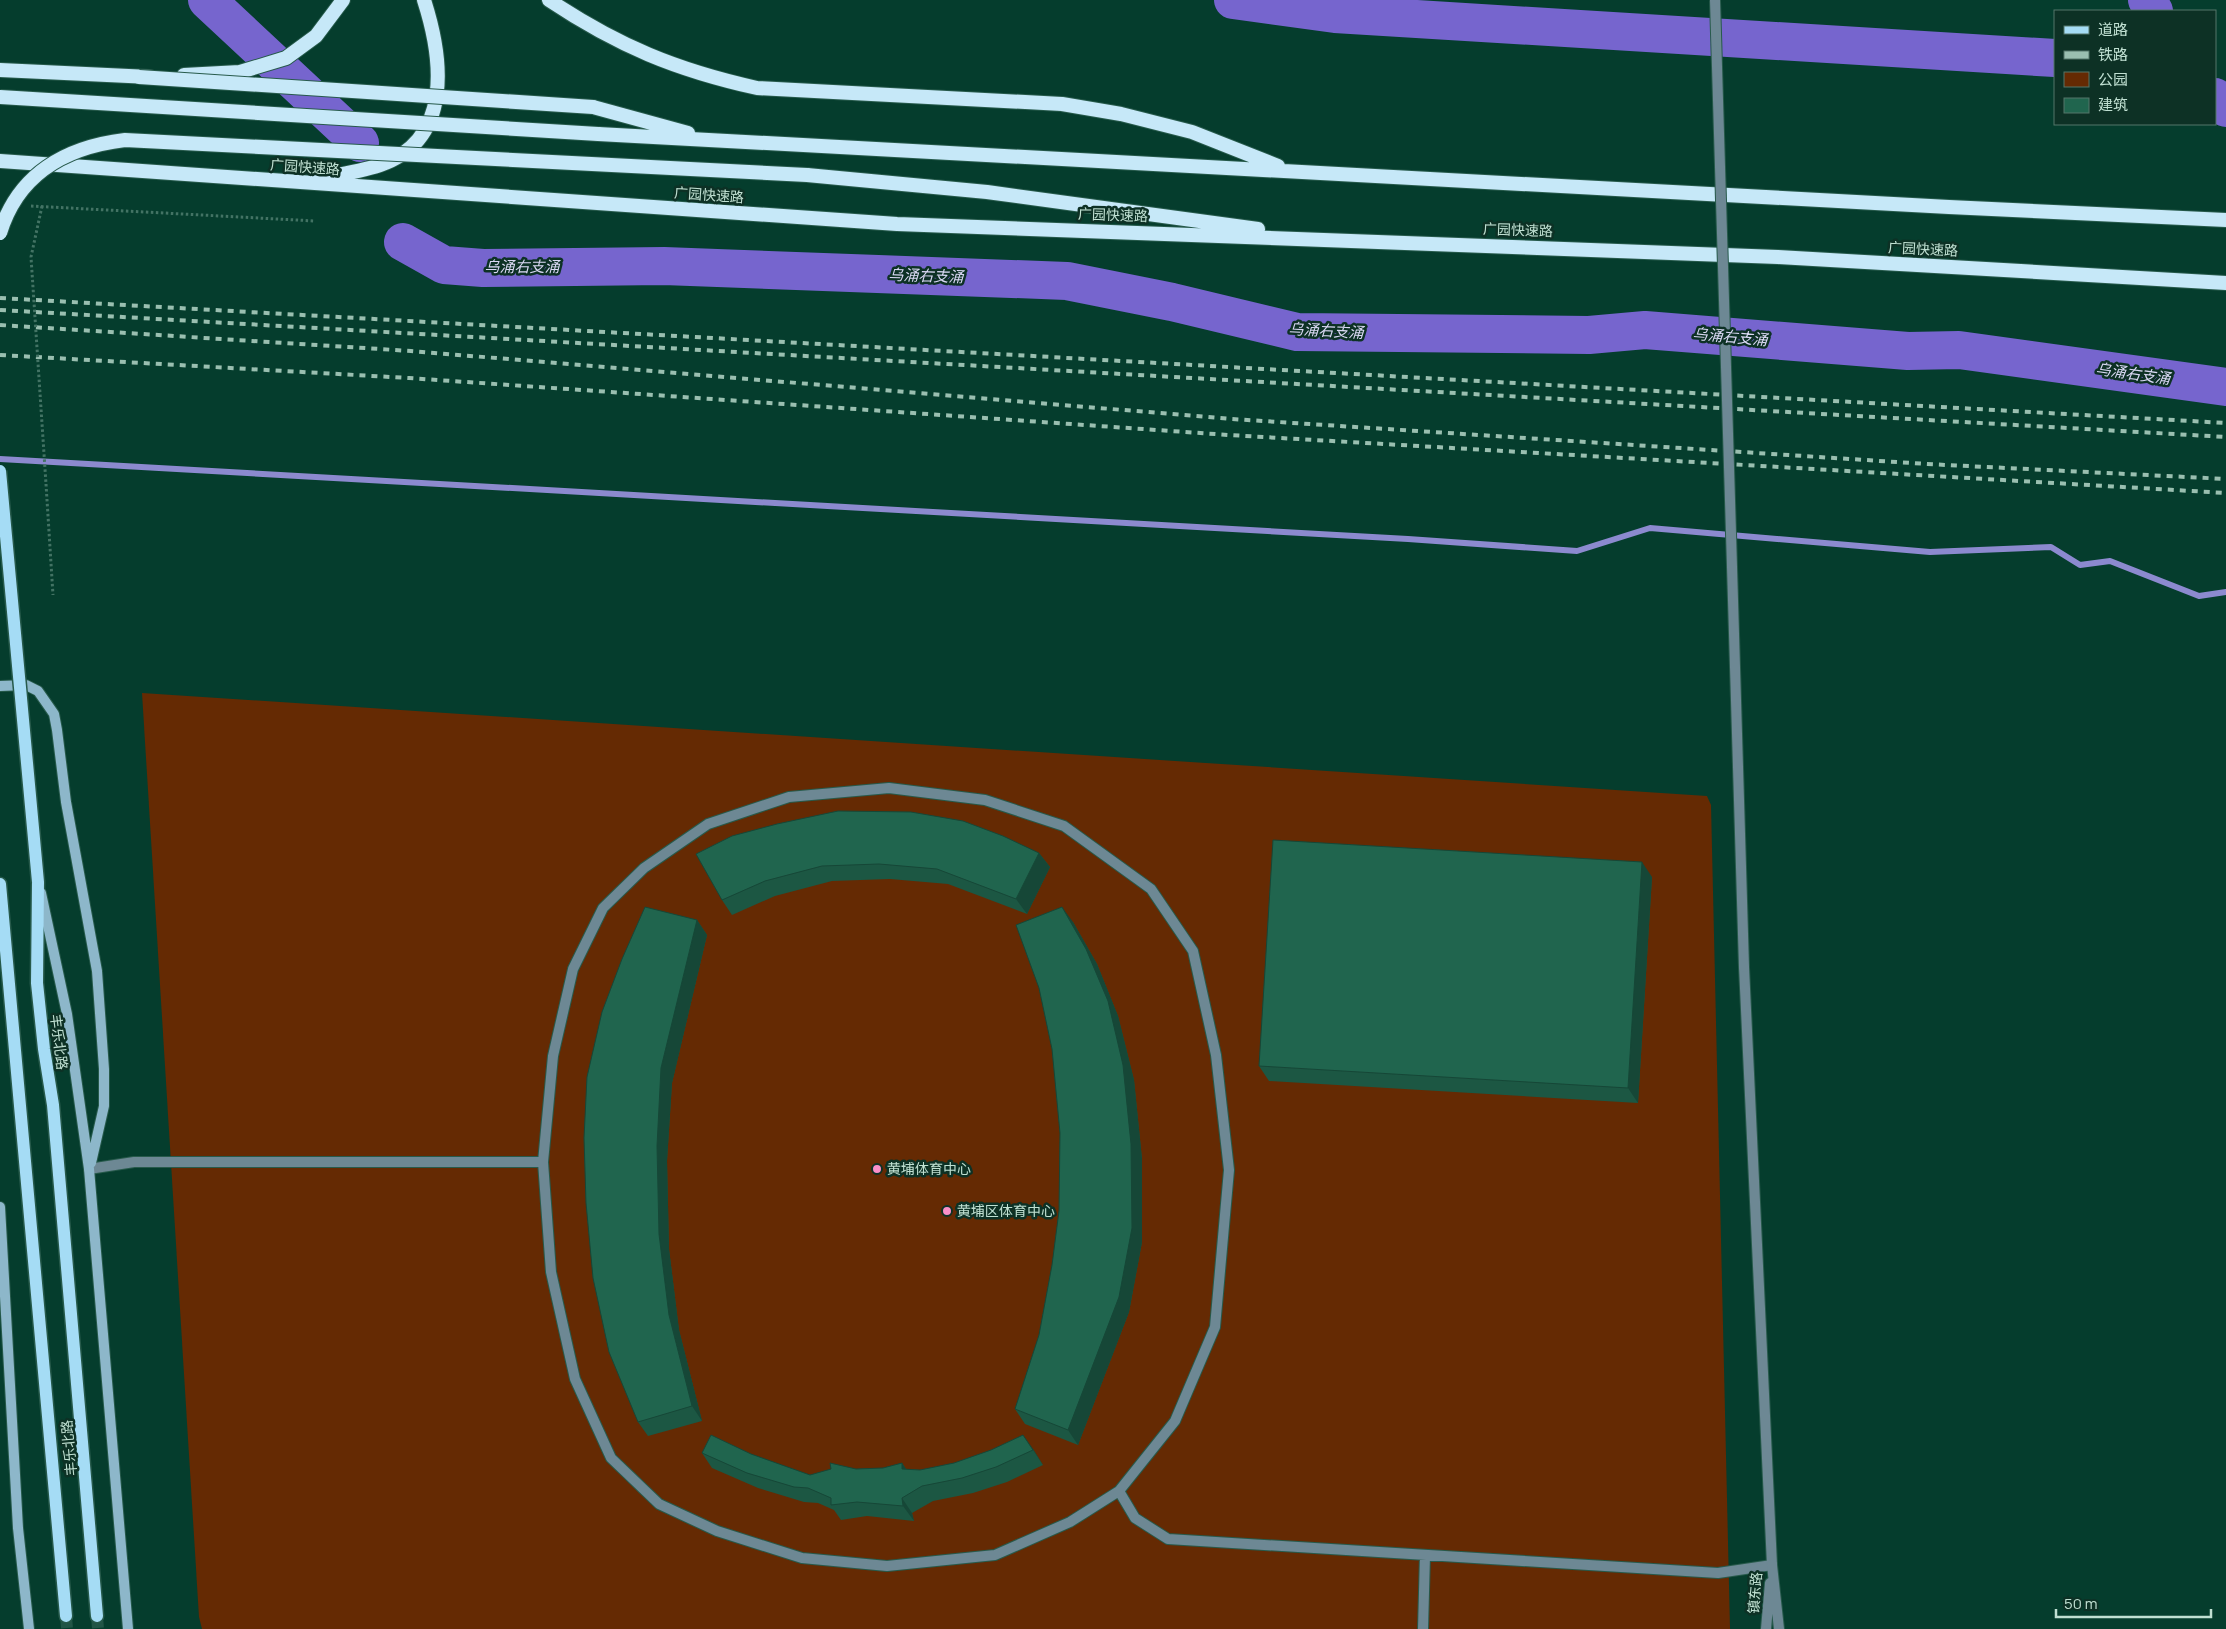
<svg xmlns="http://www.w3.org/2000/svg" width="2226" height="1629" viewBox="0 0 2226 1629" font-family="Manrope,'Noto Sans SC',sans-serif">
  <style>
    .green { fill: #652a03 }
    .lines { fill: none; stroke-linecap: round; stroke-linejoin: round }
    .stream { stroke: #8c8acf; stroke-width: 6 }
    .river { stroke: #7665ce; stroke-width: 38 }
    .primary-tunnel { stroke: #215546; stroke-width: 12; stroke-dasharray: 12 6; stroke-linecap: butt }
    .service-casing { stroke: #275a4b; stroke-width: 12 }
    .minor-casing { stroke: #275a4b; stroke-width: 12 }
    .tertiary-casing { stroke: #275a4b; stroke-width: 12 }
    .secondary-casing { stroke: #275a4b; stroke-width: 12 }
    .primary-casing { stroke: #275a4b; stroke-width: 15 }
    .trunk-casing { stroke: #275a4b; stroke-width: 16 }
    .path { stroke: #437364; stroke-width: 3; stroke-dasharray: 2.5 2.5; stroke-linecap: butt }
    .service { stroke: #6d8894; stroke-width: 10 }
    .minor { stroke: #6d8894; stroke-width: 10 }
    .tertiary { stroke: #6d8894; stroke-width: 10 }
    .secondary { stroke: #8db7ca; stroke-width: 10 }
    .primary { stroke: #a5dcf5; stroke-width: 12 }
    .trunk { stroke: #c6e8f8; stroke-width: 14 }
    .rail { stroke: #9abfb0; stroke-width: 4; stroke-dasharray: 6 6; stroke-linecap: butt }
    .minor-bridge-casing { stroke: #275a4b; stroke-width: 12; stroke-linecap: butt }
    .primary-bridge-casing { stroke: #275a4b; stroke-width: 15; stroke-linecap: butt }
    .trunk-bridge-casing { stroke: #275a4b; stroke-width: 16; stroke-linecap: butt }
    .path-bridge { stroke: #437364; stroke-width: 3; stroke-dasharray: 2.5 2.5; stroke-linecap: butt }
    .minor-bridge { stroke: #6d8894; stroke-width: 10 }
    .primary-bridge { stroke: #a5dcf5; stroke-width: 12 }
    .trunk-bridge { stroke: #c6e8f8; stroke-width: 14 }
    .wall { fill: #1c5743 }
    .shaded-wall { fill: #164737 }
    .building { fill: #20654e; stroke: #164737 }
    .poi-dot { fill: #fa8fc8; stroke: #0d3125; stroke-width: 2 }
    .labels { text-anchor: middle; stroke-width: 5; stroke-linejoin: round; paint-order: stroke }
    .street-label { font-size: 14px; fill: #c0e0d2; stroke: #0d3125 }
    .poi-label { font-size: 14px; fill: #c0e0d2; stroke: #0d3125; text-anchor: start }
    .water-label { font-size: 15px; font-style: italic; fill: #dad9f4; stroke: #0d3125 }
  </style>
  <rect width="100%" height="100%" fill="#053d2d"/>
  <!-- green -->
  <path class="green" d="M142 693 1707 796 1711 805 1730 1629H202L199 1617Z"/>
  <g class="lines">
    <!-- stream -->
    <path class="stream" d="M0 459 1408 539 1577 551 1650 528 1930 552 2051 547 2080 565 2110 561 2199 596 2226 592"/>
    <!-- river -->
    <path class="river" d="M207 0 360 143
      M1233 0 1335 14 2055 58
      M2147 0 2154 11
      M2215 97 2226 108
      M403 242 444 265 483 268 664 266 1067 281 1172 302 1297 332 1589 335 1645 330 1908 351 1959 350 2226 387"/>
    <!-- primary-tunnel -->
    <path class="primary-tunnel" d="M66 1616 67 1629
      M97 1616 98 1629"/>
    <!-- service casing -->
    <g class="service-casing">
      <path id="service" d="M889 788 985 800 1064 826 1151 889 1193 951 1216 1055 1229 1170 1215 1327 1175 1421 1119 1491 1070 1522 995 1555 887 1566 802 1558 717 1531 659 1504 611 1458 575 1379 551 1272 543 1162 553 1056 573 969 603 908 644 868 708 824 789 797Z
        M89 1169 134 1162H543
        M1119 1491 1135 1518 1168 1539 1718 1573 1772 1565
        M1423 1629 1425 1555"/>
    </g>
    <!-- minor casing -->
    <g class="minor-casing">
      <path id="minor" d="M1744 967 1772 1565"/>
    </g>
    <!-- tertiary casing -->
    <g class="tertiary-casing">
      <path id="tertiary" d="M1772 1565 1779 1629
        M1766 1629 1770 1583"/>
    </g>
    <!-- secondary casing -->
    <g class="secondary-casing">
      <path id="secondary" d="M0 686 26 685 38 691 54 714 57 730 66 802 97 971 104 1069V1106L91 1163
        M41 893 67 1014 89 1169 128 1629
        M0 1207 18 1528 29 1629"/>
    </g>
    <!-- primary casing -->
    <g class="primary-casing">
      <path id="primary" d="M38 882 37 983 44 1049 53 1105 97 1616
        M0 884 66 1616"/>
    </g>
    <!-- trunk casing -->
    <g class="trunk-casing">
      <path id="trunk" d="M549 0C618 46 676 70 757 88L1062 104 1121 114 1192 132 1278 166
        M0 70 150 77
        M184 75 240 72 286 58 316 36 343 0
        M593 107 688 133
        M598 134 1949 207 2226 220
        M0 161 897 224 1778 257 2226 283
        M807 175 987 192 1258 229
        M316 179C337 175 359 172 380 165 453 140 443 59 424 0"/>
    </g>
    <!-- path -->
    <path class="path" d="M31 206 315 221
      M46 484 53 595"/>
    <!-- service -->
    <use href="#service" class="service"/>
    <!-- minor -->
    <use href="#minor" class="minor"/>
    <!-- tertiary -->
    <use href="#tertiary" class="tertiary"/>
    <!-- secondary -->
    <use href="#secondary" class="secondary"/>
    <!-- primary -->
    <use href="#primary" class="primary"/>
    <!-- trunk -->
    <use href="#trunk" class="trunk"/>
    <!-- rail -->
    <path class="rail" d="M0 298 2226 423
      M0 310 2226 437
      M0 325 411 351 1232 419 1927 464 2226 479
      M0 355 409 378 1229 435 2226 493"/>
    <!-- minor-bridge casing -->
    <g class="minor-bridge-casing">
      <path id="minor-bridge" d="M1715 0 1744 967"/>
    </g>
    <!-- primary-bridge casing -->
    <g class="primary-bridge-casing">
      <path id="primary-bridge" d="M0 471 38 882"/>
    </g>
    <!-- trunk-bridge casing -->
    <g class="trunk-bridge-casing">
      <path id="trunk-bridge" d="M139 77 593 107
        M0 97 598 134
        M0 233C18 174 66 147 125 140L807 175"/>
    </g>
    <!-- path-bridge -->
    <path class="path-bridge" d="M42 206 31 257 46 484"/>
    <!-- minor-bridge -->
    <use href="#minor-bridge" class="minor-bridge"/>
    <!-- primary-bridge -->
    <use href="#primary-bridge" class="primary-bridge"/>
    <!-- trunk-bridge -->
    <use href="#trunk-bridge" class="trunk-bridge"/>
  </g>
  <!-- wall -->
  <path class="wall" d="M1039 853 1050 867 1027 914 948 884 890 879 832 881 775 896 732 915 722 900 696 854Z
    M1652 877 1638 1103 1269 1081 1259 1066Z
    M645 907 697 920 707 935 672 1083 667 1161 669 1249 679 1330 702 1421 648 1436 638 1422Z
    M1073 922 1097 964 1118 1016 1134 1080 1142 1159V1242L1129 1312 1078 1445 1025 1424 1015 1409 1039 1335 1052 1265 1059 1211 1060 1133 1052 1049 1039 988Z
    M1033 1449 1043 1465 1007 1482 973 1493 933 1501 912 1513 914 1521 867 1516 841 1520 834 1510 818 1503 804 1502 758 1488 712 1468 702 1453 751 1454 810 1475 856 1469 883 1468 902 1463 906 1469 920 1470 954 1463Z"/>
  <!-- shaded-wall -->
  <path class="shaded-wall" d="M1039 853 1050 867 1027 914 1016 899Z
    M1642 862 1652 877 1638 1103 1628 1088Z
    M1062 907 1073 922 1097 964 1118 1016 1134 1080 1142 1159V1242L1129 1312 1078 1445 1068 1430Z
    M697 920 707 935 672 1083 667 1161 669 1249 679 1330 702 1421 692 1406 669 1315 659 1234 657 1146 661 1068Z
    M1023 1435 1033 1449 1043 1465Z
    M902 1463 912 1478 902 1469Z
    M902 1498 912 1513 914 1521 903 1506Z"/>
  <!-- building -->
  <path class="building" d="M838 811 911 812 963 821 1003 836 1039 853 1016 899 937 869 879 864 822 866 765 881 722 900 696 854 732 836 777 824Z
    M1273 840 1642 862 1628 1088 1259 1066Z
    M645 907 697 920 661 1068 657 1146 659 1234 669 1315 692 1406 638 1422 609 1352 593 1278 586 1203 584 1138 587 1077 602 1012 622 959Z
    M1062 907 1086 949 1108 1001 1123 1065 1131 1144 1132 1228 1119 1297 1068 1430 1015 1409 1039 1335 1052 1265 1059 1211 1060 1133 1052 1049 1039 988 1016 925Z
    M711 1435 751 1454 810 1475 831 1469 830 1463 856 1469 883 1468 902 1463V1469L920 1470 954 1463 991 1450 1023 1435 1033 1450 996 1467 962 1478 922 1486 902 1498 903 1506 857 1502 831 1505V1498L808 1488 794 1487 747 1473 702 1453Z"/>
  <!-- markers -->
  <g class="poi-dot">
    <circle cx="877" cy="1169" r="5"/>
    <circle cx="947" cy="1211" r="5"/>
  </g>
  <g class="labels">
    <!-- street labels -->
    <g class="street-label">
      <text transform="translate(305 167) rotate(4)" y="5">广园快速路</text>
      <text transform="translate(709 195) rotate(4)" y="5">广园快速路</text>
      <text transform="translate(1113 215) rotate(2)" y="5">广园快速路</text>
      <text transform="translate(1518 230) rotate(2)" y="5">广园快速路</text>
      <text transform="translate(1923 249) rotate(3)" y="5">广园快速路</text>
      <text transform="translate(59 1042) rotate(83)" y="5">丰乐北路</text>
      <text transform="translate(69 1448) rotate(-95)" y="5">丰乐北路</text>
      <text transform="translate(1755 1593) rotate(-85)" y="5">镇东路</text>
    </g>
    <!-- poi labels -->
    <g class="poi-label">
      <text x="887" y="1174">黄埔体育中心</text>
      <text x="957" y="1216">黄埔区体育中心</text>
    </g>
    <!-- water labels -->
    <g class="water-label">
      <text x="522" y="272">乌涌右支涌</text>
      <text transform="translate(926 276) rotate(2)" y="5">乌涌右支涌</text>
      <text transform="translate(1326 331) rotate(3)" y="5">乌涌右支涌</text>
      <text transform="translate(1730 337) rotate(5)" y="5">乌涌右支涌</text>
      <text transform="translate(2133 374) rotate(8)" y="5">乌涌右支涌</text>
    </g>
  </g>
  <!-- legend -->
  <rect x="2054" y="10" width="162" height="115" fill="#0d3125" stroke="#55776a"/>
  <rect x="2064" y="26" width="25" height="8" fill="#a5dcf5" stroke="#55776a"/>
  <text x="2098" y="35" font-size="15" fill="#c0e0d2">道路</text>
  <rect x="2064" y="51" width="25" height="8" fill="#9abfb0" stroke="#55776a"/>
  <text x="2098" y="60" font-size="15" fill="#c0e0d2">铁路</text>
  <rect x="2064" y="72" width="25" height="15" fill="#652a03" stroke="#55776a"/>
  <text x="2098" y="85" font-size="15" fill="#c0e0d2">公园</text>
  <rect x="2064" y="98" width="25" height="15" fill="#20654e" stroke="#55776a"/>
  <text x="2098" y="110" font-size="15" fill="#c0e0d2">建筑</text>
  <!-- scale -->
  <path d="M2056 1609v8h155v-8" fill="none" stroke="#c0e0d2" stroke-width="2.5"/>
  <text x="2064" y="1609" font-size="15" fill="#c0e0d2" stroke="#0d3125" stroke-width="4" paint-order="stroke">50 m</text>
</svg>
